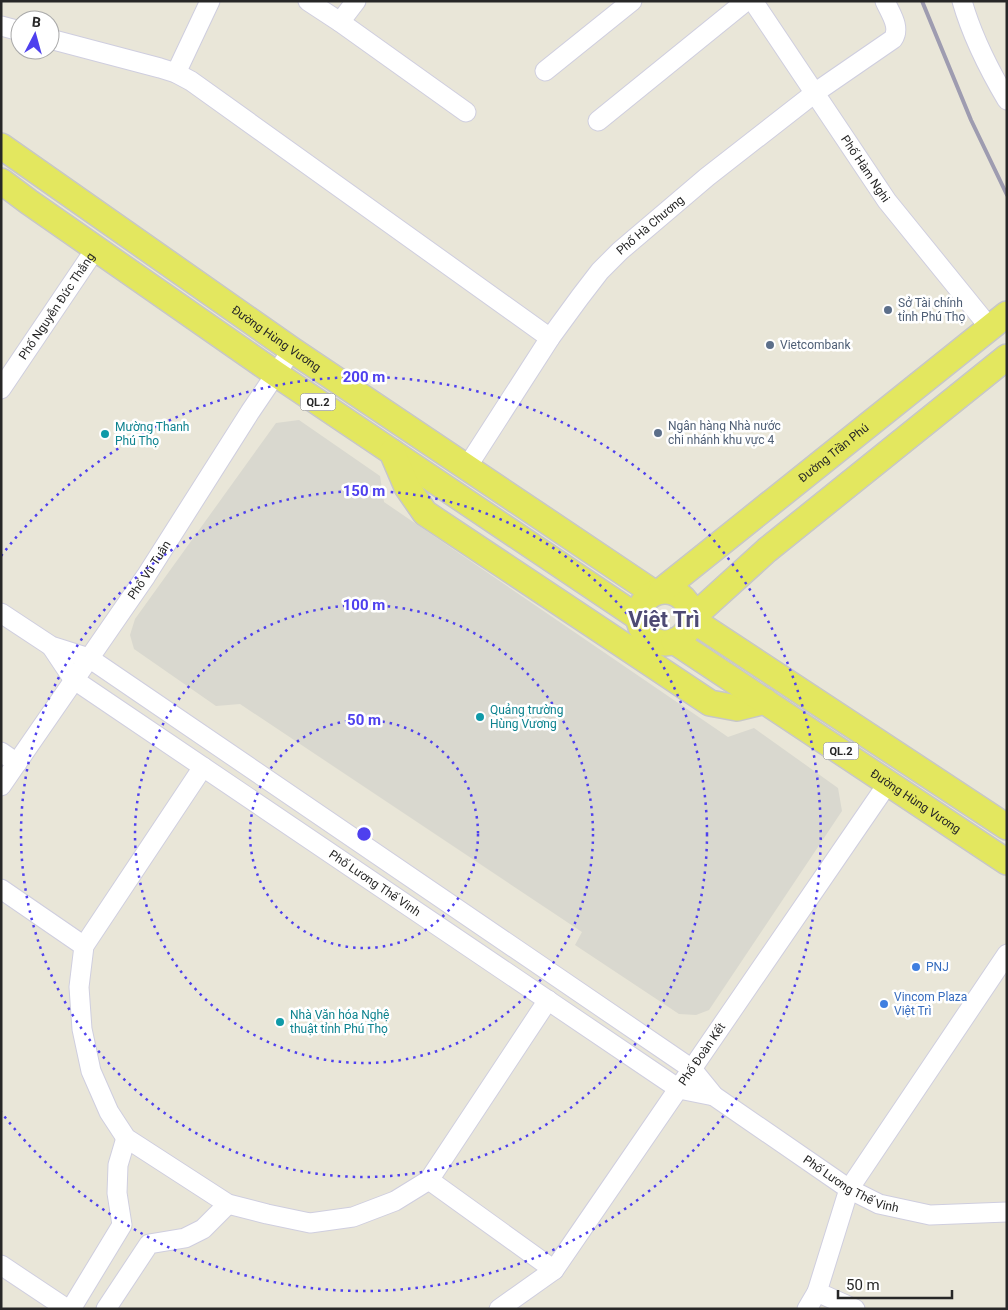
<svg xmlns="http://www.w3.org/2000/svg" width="1008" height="1310" viewBox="0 0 1008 1310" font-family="Roboto,sans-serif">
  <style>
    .plaza { fill: #d9d8cf }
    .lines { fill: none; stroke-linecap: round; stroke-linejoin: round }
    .minor-casing { stroke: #cfcedf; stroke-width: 21 }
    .major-casing { stroke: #c7c7c7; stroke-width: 28 }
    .minor { stroke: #fff; stroke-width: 19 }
    .major { stroke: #e3e75f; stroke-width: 25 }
    .rail { stroke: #9e9cb0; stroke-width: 4 }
    .ring { fill: none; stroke: #4e40ee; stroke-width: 2.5; stroke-dasharray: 2.5 5 }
    .service-dot { fill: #5c6f8a; stroke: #fff; stroke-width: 2 }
    .culture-dot { fill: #0f9aa8; stroke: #fff; stroke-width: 2 }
    .shop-dot { fill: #3f7fe0; stroke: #fff; stroke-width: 2 }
    .labels { text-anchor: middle; stroke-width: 5; stroke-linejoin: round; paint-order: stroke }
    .shield { fill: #fff; stroke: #686868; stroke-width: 1 }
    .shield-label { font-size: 11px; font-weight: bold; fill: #272727 }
    .street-label { font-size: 12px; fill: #272727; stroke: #fff }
    .service-label { font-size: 12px; fill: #4e5e75; stroke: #fff; text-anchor: start }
    .culture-label { font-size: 12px; fill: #0d838f; stroke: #fff; text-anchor: start }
    .shop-label { font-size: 12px; fill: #366cbe; stroke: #fff; text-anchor: start }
    .town-label { font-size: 22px; font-weight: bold; fill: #4e4a74; stroke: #fff }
    .centre { fill: #4e40ee; stroke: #fff; stroke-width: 2.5 }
    .ring-label { font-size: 15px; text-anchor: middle; font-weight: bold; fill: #4e40ee; stroke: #fff; stroke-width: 5; stroke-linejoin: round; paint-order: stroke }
  </style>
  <rect width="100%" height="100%" fill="#e9e6d8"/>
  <!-- plaza -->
  <path class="plaza" d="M299 420 380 476 384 502 728 737 754 728 838 788 842 811 709 1010 696 1015 679 1014 575 945 582 932 240 704 216 706 134 649 130 635 135 619 276 423Z"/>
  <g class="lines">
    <!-- minor casing -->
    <g class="minor-casing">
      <g id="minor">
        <path d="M308 1 340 22 466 112"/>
        <path id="s1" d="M753 1 887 201 990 328"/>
        <path d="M962 1C972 36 988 68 1007 100"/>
        <path d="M340 22 356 1"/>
        <path d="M1 26 20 31"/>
        <path d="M50 39 160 68 176 73 191 81 550 338"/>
        <path d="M545 71 632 1"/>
        <path d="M176 73 210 1"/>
        <path d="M598 121 746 1"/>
        <path id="s2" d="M1 389 96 248"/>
        <path id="s3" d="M467 467 550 338 580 297 600 271 620 251 707 177 816 92 893 39C901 27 890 13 885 1"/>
        <path id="s4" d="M1 613 51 646 89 658 692 1069 714 1096 849 1189 879 1204 930 1215 1007 1212"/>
        <path id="s5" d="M51 646 73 679 679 1089 714 1096"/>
        <path d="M1 752 17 763"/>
        <path d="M203 767 84 946 79 987 82 1029 91 1071 109 1112 126 1138 228 1204 267 1214 310 1223 353 1217 395 1201 429 1180 548 1000"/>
        <path id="s6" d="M1 786 146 576 250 412 292 350"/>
        <path d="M1 889 84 946"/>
        <path d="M429 1180 554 1270"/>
        <path d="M1 1265 67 1309"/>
        <path d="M817 1292 855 1309"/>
        <path d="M71 1309 122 1225 117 1193 118 1165 126 1138"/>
        <path d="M106 1309 149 1244 185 1238 203 1229 228 1204"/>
        <path id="s7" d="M499 1309 554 1270 888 783"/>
        <path d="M807 1309 817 1292 849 1189 1007 954"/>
      </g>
    </g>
    <!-- major casing -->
    <g class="major-casing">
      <g id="major">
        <path id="s8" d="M1 146 292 350 654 593"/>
        <path d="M1 181 29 202 276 374 639 618"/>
        <path d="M392 452 407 487 425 513 710 703 737 708 765 701"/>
        <circle cx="665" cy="617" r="26"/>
        <path id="s9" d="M661 591 1007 314"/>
        <path d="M691 619 767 550 1007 357"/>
        <path d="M691 619 1007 827"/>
        <path id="s10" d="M674 641 1007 862"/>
      </g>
    </g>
    <!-- minor -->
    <use href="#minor" class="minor"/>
    <!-- major -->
    <use href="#major" class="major"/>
    <!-- rail -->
    <path class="rail" d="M922 1 971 120 1007 195"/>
  </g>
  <!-- distance rings -->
  <g class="ring">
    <circle cx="364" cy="834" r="114"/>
    <circle cx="364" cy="834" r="229"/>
    <circle cx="364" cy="834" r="343"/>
    <path d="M1 556A457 457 0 1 1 1 1112"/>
  </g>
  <!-- markers -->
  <g class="service-dot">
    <circle cx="888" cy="310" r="5"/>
    <circle cx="770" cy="345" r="5"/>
    <circle cx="658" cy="433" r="5"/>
  </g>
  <g class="culture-dot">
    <circle cx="105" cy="434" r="5"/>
    <circle cx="480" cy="717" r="5"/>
    <circle cx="280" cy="1022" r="5"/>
  </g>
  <g class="shop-dot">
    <circle cx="916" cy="967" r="5"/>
    <circle cx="884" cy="1004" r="5"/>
  </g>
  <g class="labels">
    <!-- shield labels -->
    <g class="shield">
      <rect x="300.5" y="393.5" width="35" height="17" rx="4"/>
      <rect x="823.5" y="742.5" width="35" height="17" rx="4"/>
    </g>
    <g class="shield-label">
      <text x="318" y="406">QL.2</text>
      <text x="841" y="755">QL.2</text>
    </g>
    <!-- street labels -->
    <g class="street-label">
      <text dy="4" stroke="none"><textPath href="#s1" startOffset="202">Phố Hàm Nghi</textPath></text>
      <text dy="4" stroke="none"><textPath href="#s3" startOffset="305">Phố Hà Chương</textPath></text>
      <text dy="4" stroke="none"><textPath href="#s2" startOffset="100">Phố Nguyễn Đức Thắng</textPath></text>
      <text dy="4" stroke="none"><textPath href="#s8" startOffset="336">Đường Hùng Vương</textPath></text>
      <text dy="4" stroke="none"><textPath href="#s9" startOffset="221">Đường Trần Phú</textPath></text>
      <text dy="4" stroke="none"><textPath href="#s6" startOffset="262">Phố Vũ Tuân</textPath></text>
      <text dy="4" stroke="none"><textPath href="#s10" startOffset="290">Đường Hùng Vương</textPath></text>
      <text dy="4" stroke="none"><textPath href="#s5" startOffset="404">Phố Lương Thế Vinh</textPath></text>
      <text dy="4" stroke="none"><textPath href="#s7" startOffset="329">Phố Đoàn Kết</textPath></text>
      <text dy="4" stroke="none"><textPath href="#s4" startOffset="1028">Phố Lương Thế Vinh</textPath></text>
    </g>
    <!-- service labels -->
    <g class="service-label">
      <text x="898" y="307">Sở Tài chính<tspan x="898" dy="14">tỉnh Phú Thọ</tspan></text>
      <text x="780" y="349">Vietcombank</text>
      <text x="668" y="430">Ngân hàng Nhà nước<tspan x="668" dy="14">chi nhánh khu vực 4</tspan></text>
    </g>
    <!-- culture labels -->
    <g class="culture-label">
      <text x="115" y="431">Mường Thanh<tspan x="115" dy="14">Phú Thọ</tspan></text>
      <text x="490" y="714">Quảng trường<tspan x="490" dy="14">Hùng Vương</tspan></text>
      <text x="290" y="1019">Nhà Văn hóa Nghệ<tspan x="290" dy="14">thuật tỉnh Phú Thọ</tspan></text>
    </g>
    <!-- shop labels -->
    <g class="shop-label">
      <text x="926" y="971">PNJ</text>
      <text x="894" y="1001">Vincom Plaza<tspan x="894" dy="14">Việt Trì</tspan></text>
    </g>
    <!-- town labels -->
    <g class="town-label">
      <text x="664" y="627">Việt Trì</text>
    </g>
  </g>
  <circle cx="364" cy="834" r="8" class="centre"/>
  <g class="ring-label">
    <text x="364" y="382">200 m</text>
    <text x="364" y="496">150 m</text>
    <text x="364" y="610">100 m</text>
    <text x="364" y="725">50 m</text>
  </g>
  <!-- border -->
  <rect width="1008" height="1310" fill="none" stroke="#272727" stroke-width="5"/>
  <!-- north arrow -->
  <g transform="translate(35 35) rotate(6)"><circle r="24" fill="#ffffff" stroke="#a9a9a9"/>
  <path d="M0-4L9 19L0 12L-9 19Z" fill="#4e40ee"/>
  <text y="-8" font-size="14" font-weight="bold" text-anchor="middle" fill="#272727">B</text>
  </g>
  <!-- scale -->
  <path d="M838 1290v8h114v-8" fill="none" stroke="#272727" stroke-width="2.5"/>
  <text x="846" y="1290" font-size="15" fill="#272727" stroke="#ffffff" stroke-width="4" paint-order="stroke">50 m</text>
</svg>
